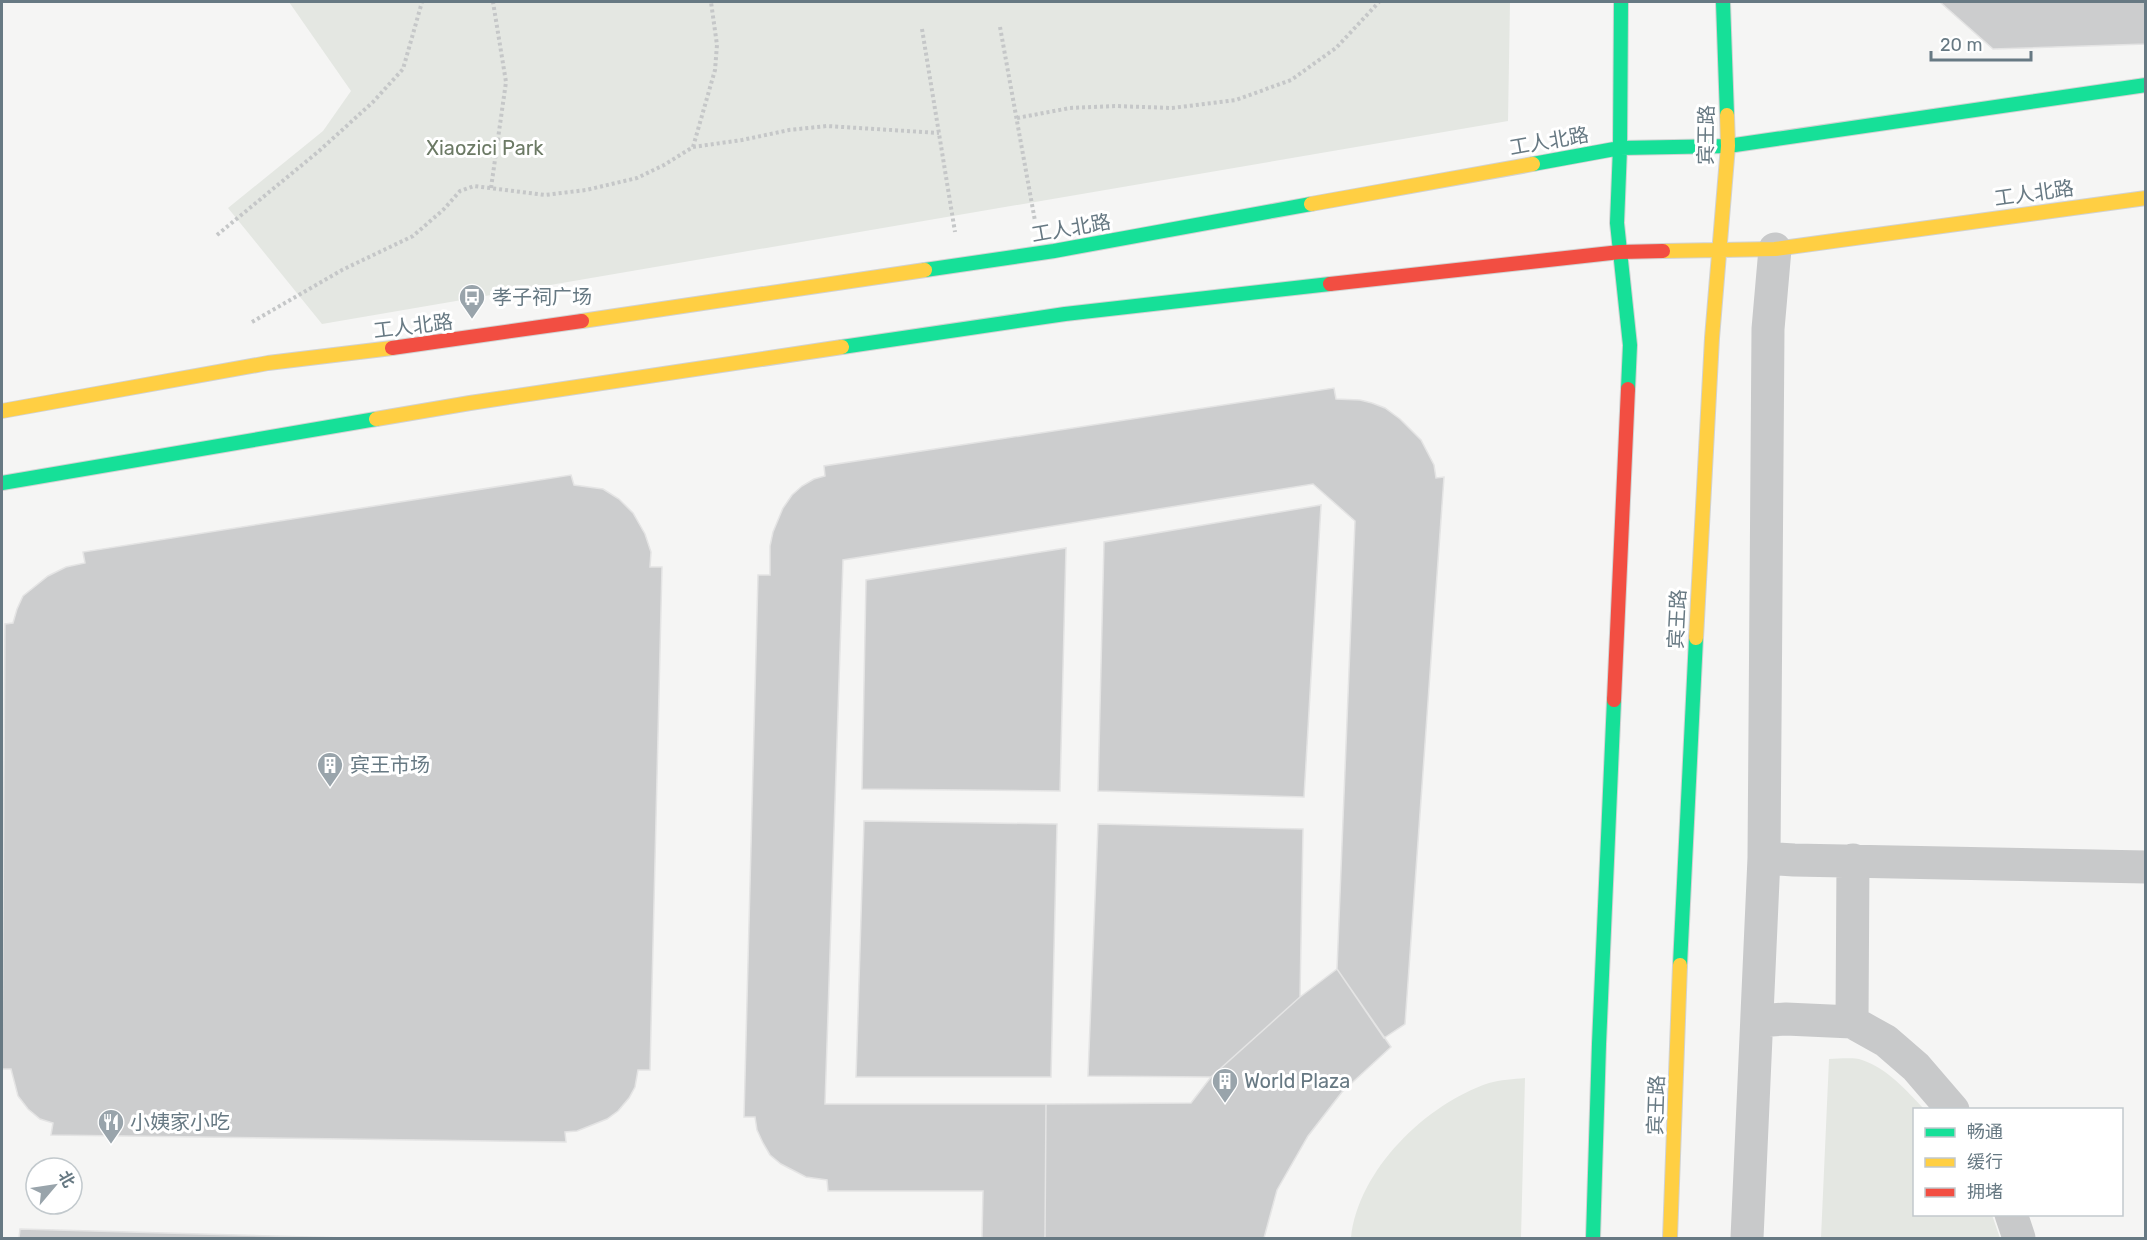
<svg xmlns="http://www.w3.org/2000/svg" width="2147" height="1240" viewBox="0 0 2147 1240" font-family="Rubik,'Noto Sans SC',sans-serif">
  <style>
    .green { fill: #e4e7e2 }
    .building { fill: #cccdce; stroke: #e4e4e4; stroke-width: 1.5 }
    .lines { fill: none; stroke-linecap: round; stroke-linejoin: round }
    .fast-casing { stroke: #d1d2d2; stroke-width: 16 }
    .slow-casing { stroke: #d1d2d2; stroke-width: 16 }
    .jam-casing { stroke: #d1d2d2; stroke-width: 16 }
    .path { stroke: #c5c7c8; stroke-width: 4; stroke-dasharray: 3 3; stroke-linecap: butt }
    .street { stroke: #c8c9ca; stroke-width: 33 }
    .fast { stroke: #16e098; stroke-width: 14 }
    .slow { stroke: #ffcf43; stroke-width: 14 }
    .jam { stroke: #f24e42; stroke-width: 14 }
    .labels { text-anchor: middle; stroke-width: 6; stroke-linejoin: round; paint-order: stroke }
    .street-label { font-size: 20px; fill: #677983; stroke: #fff }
    .park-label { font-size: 20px; fill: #6c7a65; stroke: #fff }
    .poi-label { font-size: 20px; fill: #677983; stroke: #fff; text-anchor: start }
  </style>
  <rect width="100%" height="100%" fill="#f5f5f4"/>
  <!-- green -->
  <path class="green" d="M289 2H1510L1508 121 322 324 228 208 323 131 351 91Z
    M1829 1059C1839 1059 1853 1057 1862 1060 1887 1068 1907 1091 1924 1109L1914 1110V1214L1992 1215 2000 1238H1821Z
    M1525 1078 1521 1238H1351C1358 1170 1426 1104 1489 1083 1500 1080 1514 1079 1525 1078Z"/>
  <!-- building -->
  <path class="building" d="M1940 2H2146V44L1993 49Z
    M1334 388 1336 399 1360 400 1372 403 1385 408 1400 419 1421 440 1434 465 1436 478 1444 477 1405 1024 1384 1038 1337 969 1355 521 1313 484 843 560 825 1104H1046L1045 1238H982L983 1191H828L827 1180 806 1177 781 1164 770 1155 763 1143 757 1130 755 1117H744L758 575H770V546L773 532 783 508 792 495 802 486 814 479 825 476 824 466Z
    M571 475 574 485 603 489 619 499 633 513 645 534 651 552 650 567H662L650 1070H638L635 1087 629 1098 618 1111 607 1119 577 1131 565 1132 566 1142 51 1135 53 1123 40 1119 28 1109 18 1096 11 1069H2L5 624 13 623 17 609 23 596 48 576 66 567 85 563 83 552Z
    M1321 505 1304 797 1098 791 1104 542Z
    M1066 548 1060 791 862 789 866 580Z
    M864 821 1057 824 1051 1077H856Z
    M1098 824 1303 829 1300 997 1211 1077 1088 1076Z
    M1337 969 1391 1047 1342 1092 1308 1136 1277 1190 1264 1238H1045L1046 1104 1191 1103 1211 1077 1300 997Z
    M20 1229 346 1238H19Z"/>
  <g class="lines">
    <!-- fast casing -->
    <g class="fast-casing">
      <path id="fast" d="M1621 2 1620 148 1617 223 1630 345 1628 389
        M1723 2 1727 115
        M1533 164 1620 148 1728 146 2146 85
        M925 270 1054 251 1311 204
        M842 347 1065 314 1330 284
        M2 483 376 419
        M1680 965 1696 638
        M1593 1238 1599 1044 1614 700"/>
    </g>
    <!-- slow casing -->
    <g class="slow-casing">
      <path id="slow" d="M1311 204 1533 164
        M1663 251 1775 249 2146 198
        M582 321 925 270
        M2 411 268 363 392 348
        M376 419 470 403 842 347
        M1696 638 1712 338 1728 146 1727 115
        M1670 1238 1680 965"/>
    </g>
    <!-- jam casing -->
    <g class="jam-casing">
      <path id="jam" d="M1330 284 1620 252 1663 251
        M392 348 582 321
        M1614 700 1628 389"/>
    </g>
    <!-- path -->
    <path class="path" d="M1000 27 1035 221
      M922 29 955 232
      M1017 118 1070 108 1115 106 1172 108 1236 100 1291 80 1336 48 1379 2
      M693 147 715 70 717 45 711 2
      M491 188 506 82 493 2
      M217 235 319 151 373 102 403 69 422 2
      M252 322 342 270 413 236 443 210 460 191 474 186 545 195 586 190 637 178 664 165 693 147 742 140 789 130 827 126 939 133"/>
    <!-- street -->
    <path class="street" d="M1764 858 1794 860 2146 867
      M1757 1021 1786 1019 1852 1022 1886 1041 1916 1067 1953 1110
      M1852 1022 1853 860
      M2011 1214 2019 1238
      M1747 1238 1764 858 1768 329 1775 249"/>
    <!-- fast -->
    <use href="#fast" class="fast"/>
    <!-- slow -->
    <use href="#slow" class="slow"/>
    <!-- jam -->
    <use href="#jam" class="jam"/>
  </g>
  <!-- icons -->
  <defs>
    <g id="bus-pin" transform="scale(1.35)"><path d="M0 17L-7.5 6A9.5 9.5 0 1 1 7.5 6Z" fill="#99a4ab" stroke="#fff"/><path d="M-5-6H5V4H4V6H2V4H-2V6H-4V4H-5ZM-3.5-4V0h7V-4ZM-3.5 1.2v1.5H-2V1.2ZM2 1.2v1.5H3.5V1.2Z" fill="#fff"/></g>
    <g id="building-pin" transform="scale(1.35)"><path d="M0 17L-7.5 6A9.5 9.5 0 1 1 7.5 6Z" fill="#99a4ab" stroke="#fff"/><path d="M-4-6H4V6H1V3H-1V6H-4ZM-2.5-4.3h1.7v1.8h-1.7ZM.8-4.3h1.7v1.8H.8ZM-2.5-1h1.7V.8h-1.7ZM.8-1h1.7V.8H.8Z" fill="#fff"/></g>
    <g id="restaurant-pin" transform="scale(1.35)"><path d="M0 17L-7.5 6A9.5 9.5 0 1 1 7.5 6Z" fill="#99a4ab" stroke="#fff"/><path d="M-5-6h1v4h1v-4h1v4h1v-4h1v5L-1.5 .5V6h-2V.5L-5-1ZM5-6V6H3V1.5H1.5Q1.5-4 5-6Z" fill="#fff"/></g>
  </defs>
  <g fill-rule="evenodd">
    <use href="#bus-pin" x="472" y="297"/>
    <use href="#building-pin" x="330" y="765"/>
    <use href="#building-pin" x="1225" y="1081"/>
    <use href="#restaurant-pin" x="111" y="1122"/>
  </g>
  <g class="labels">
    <!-- street labels -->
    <g class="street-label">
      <text transform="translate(1706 135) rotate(-89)" y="7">宾王路</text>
      <text transform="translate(1549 141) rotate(-10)" y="7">工人北路</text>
      <text transform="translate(2034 193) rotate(-8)" y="7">工人北路</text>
      <text transform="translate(1071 228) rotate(-10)" y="7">工人北路</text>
      <text transform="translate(413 326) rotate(-7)" y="7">工人北路</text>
      <text transform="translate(1677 619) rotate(-87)" y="7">宾王路</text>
      <text transform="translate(1656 1105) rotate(-88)" y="7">宾王路</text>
    </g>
    <!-- park labels -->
    <g class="park-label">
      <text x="485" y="155">Xiaozici Park</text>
    </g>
    <!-- poi labels -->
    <g class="poi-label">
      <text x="492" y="304">孝子祠广场</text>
      <text x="350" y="772">宾王市场</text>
      <text x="1244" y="1088">World Plaza</text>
      <text x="130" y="1129">小姨家小吃</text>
    </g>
  </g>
  <!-- border -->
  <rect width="2147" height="1240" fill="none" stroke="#677983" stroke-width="6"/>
  <!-- legend -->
  <rect x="1913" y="1108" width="210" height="108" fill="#ffffff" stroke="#c2c9cd" stroke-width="1.5"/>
  <rect x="1925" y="1128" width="30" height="9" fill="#16e098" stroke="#c2c9cd" stroke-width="1.5"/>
  <text x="1967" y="1138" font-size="18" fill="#677983">畅通</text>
  <rect x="1925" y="1158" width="30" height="9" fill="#ffcf43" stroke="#c2c9cd" stroke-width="1.5"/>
  <text x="1967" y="1168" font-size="18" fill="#677983">缓行</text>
  <rect x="1925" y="1188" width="30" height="9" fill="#f24e42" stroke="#c2c9cd" stroke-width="1.5"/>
  <text x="1967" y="1198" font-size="18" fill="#677983">拥堵</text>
  <!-- north arrow -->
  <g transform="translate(54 1186) rotate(61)"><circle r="28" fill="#ffffff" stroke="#c2c9cd" stroke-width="1.5"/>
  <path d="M0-4.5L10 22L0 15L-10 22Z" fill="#99a4ab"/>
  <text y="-9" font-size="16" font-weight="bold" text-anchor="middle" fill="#677983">北</text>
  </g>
  <!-- scale -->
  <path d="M1931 51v9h100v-9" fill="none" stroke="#677983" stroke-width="3"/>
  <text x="1940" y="51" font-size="18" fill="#677983" stroke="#ffffff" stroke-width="4.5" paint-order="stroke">20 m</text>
</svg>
